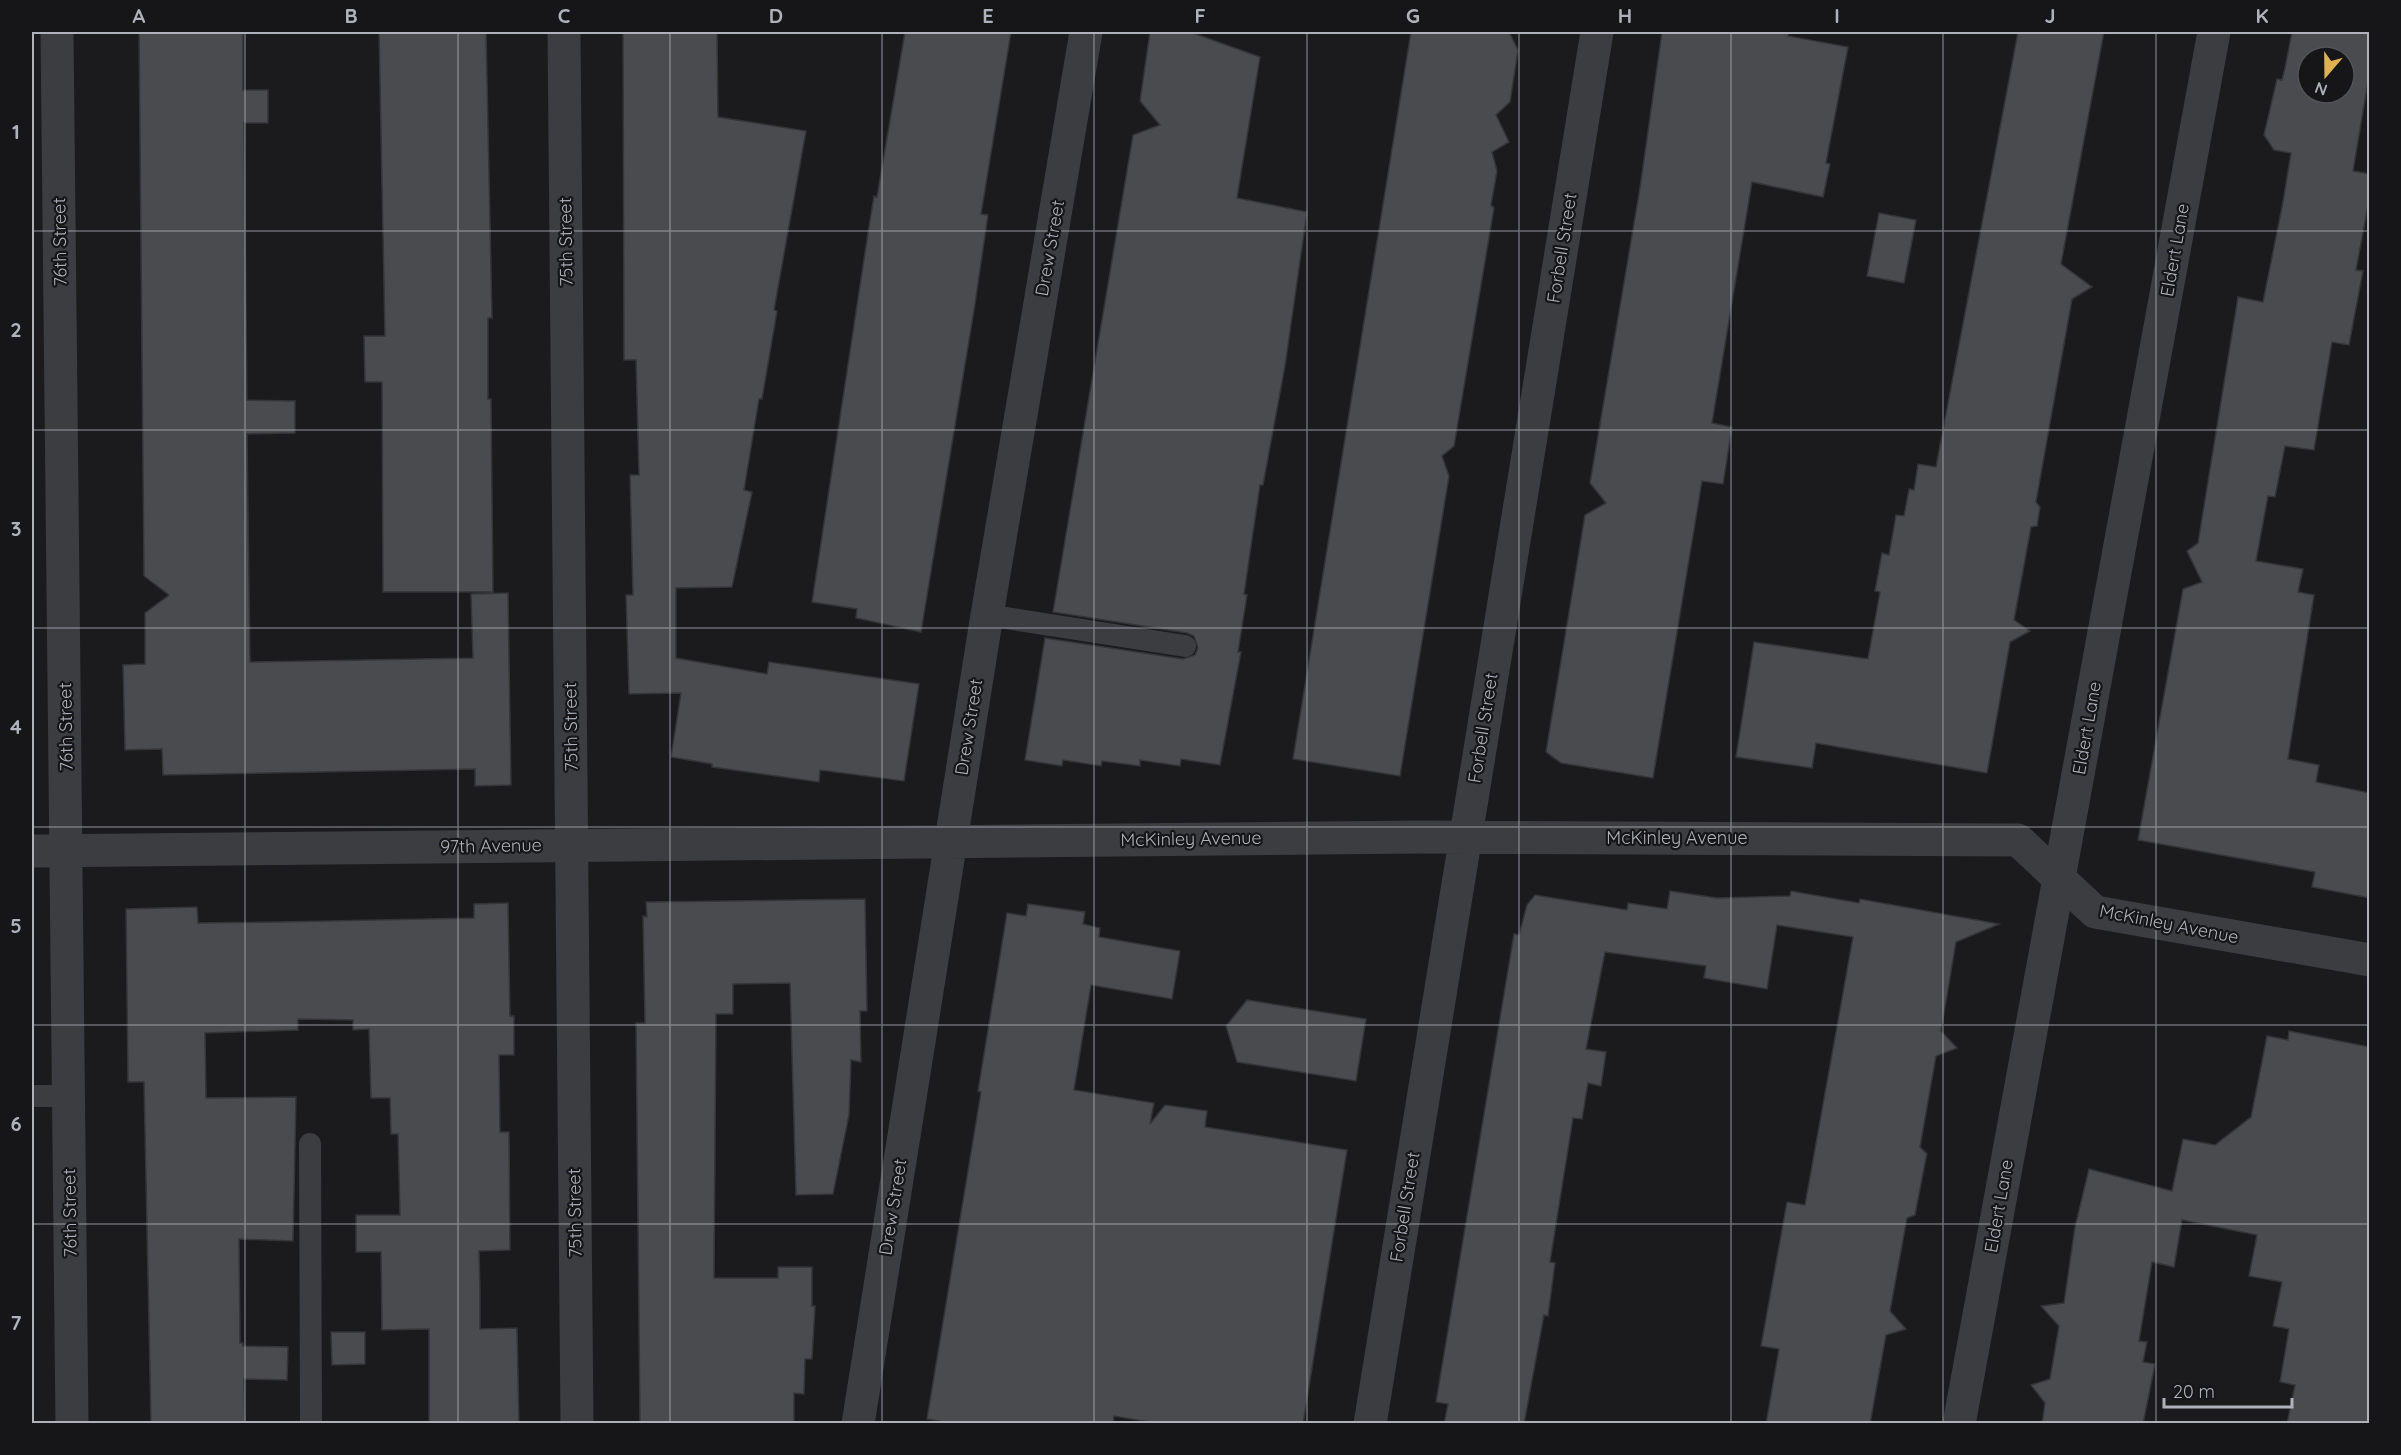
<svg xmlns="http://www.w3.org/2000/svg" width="2401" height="1455" viewBox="0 0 2401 1455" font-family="Quicksand,sans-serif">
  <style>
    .building { fill: #4a4b4f; stroke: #353538; stroke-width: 1.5; fill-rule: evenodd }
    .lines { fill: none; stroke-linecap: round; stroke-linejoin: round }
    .service { stroke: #3c3d41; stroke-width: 22 }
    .minor { stroke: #3c3d41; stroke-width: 33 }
    .grid { fill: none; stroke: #afb2bb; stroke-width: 1.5; stroke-opacity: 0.55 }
    .labels { text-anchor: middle; stroke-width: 4.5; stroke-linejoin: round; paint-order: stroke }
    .street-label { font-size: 18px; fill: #afb2bb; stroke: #161618 }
    .neatline { fill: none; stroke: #afb2bb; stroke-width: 2 }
    .grid-label { font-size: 20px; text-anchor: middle; font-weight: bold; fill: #afb2bb }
  </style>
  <rect width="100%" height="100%" fill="#1b1b1d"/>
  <!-- building -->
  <path class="building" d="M139 32H243V90H268V123H244L247 400 295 401V433L247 434 250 662 473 658 471 594 508 593 511 785 475 786V769L163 775 162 749 125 750 123 665 145 664V613L169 595 144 576Z
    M379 32H486L492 318H488V399H491L493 592H383L382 382H365L364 336H385Z
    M623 32H717L718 117 806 131 774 310 777 311 762 399H759L744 490 752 492 732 587 676 588V658L767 674 769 662 919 684 904 781 820 770 819 782 712 767V764L671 757 681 693 629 694 626 595H633L630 475H639L636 360H624Z
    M905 32H1011L981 214 988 215 975 304 921 632 856 618 857 609 812 602 868 233 874 196 877 197Z
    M1150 32H1190L1260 57 1237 198 1307 212 1285 366 1263 485H1260L1244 594 1247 595 1238 652H1241L1220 765 1181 759 1180 766 1140 760V766L1102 761 1101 766 1063 760 1062 766 1025 760 1045 638 1183 659 1195 655 1198 648 1194 636 1187 633 1053 612 1133 135 1160 125 1140 101Z
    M1411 32H1509L1518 50 1510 102 1496 115 1509 142 1492 152 1497 171 1491 205 1494 208 1454 446 1442 456 1449 476 1400 776 1293 759Z
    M1662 32H1789L1788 36 1848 47 1826 163 1830 164 1823 197 1752 182 1712 423 1732 427 1723 484 1702 481 1653 778 1561 763 1546 752 1585 515 1606 503 1590 483 1640 188Z
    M2018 32H2104L2061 264 2092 287 2072 299 2036 502 2040 507 2037 526 2031 527 2014 620 2030 631 2010 642 1987 773 1816 743 1812 768 1736 757 1754 642 1868 659 1880 592 1875 591 1882 553 1889 555 1896 515 1904 516 1909 489 1914 490 1918 464 1936 467Z
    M2292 32H2370V70L2353 171 2370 174V195L2356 270 2363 271 2349 345 2332 342 2314 450 2285 446 2275 497 2268 496 2256 561 2303 569 2298 592 2314 595 2288 759 2319 765 2316 782 2370 793V898L2312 887 2315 872 2138 840 2183 589 2202 582 2187 551 2198 543 2238 297 2263 302 2283 202 2291 153 2274 150 2264 135 2277 79 2282 80 2285 68ZM2308 57H2344V93H2308Z
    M1879 213 1916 220 1904 283 1867 276Z
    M1670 891 1717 898 1790 896 1791 891 1859 903 1860 899 1999 924 1956 942 1941 1031 1957 1048 1936 1056 1920 1147 1927 1154 1925 1163 1915 1215 1907 1218 1890 1311 1906 1329 1886 1335 1870 1424H1766L1779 1349 1761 1346 1787 1202 1805 1205 1853 937 1777 925 1767 989 1704 978 1706 966 1605 952 1586 1049 1606 1052 1601 1086 1588 1083 1582 1119 1573 1118 1550 1262 1555 1263 1548 1316 1544 1315 1524 1424H1444L1448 1404 1436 1402 1514 934 1519 935 1527 905 1535 895 1627 910 1628 903 1667 909Z
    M865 899 867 1011H860L861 1062 851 1060 849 1115 833 1194 796 1195 790 983 733 984V1014H716L714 1278H778V1267H812V1306H815L812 1359H805L804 1394 794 1393V1424H640L636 1023H645L643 916 647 917 646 902Z
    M508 903 510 1016H514V1055H499L500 1132H509L510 1250 479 1251 480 1290V1329L517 1328 519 1424H429V1329L382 1330 381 1252H356V1215H400L398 1134H391L390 1098H371L369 1029 353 1030V1020L298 1019V1030L205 1033 206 1098 296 1097 293 1241 239 1239 240 1343H243V1346L288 1347 287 1380 244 1379 245 1424H151L144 1082H128L126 909 197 907 198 923 280 922 474 918V904Z
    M1028 904 1085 912 1083 924 1100 928 1099 937 1180 951 1172 999 1091 985 1074 1090 1154 1103 1150 1124 1165 1105 1207 1111 1205 1127 1347 1150 1303 1424H1161L1114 1416 1113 1424H956L927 1419 981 1092 978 1091 1007 913 1026 916Z
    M1247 1000 1366 1019 1356 1081 1237 1062 1226 1026Z
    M2289 1031 2370 1047V1424H2287L2295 1385 2280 1382 2289 1329 2273 1326 2282 1282 2249 1276 2257 1235 2182 1220 2174 1267 2152 1262 2139 1341 2147 1342 2143 1362 2155 1364 2143 1424H2042L2045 1403 2031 1385 2050 1379 2059 1326 2041 1306 2064 1303 2075 1227 2089 1169 2172 1191 2183 1139 2215 1145 2251 1117 2267 1036 2288 1040Z
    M331 1332H365V1364L332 1365Z"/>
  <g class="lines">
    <!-- service -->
    <path class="service" d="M987 615 1185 646
      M32 1096H69
      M310 1144 311 1424"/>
    <!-- minor -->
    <path class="minor" d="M57 32 72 1424
      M564 32 577 1424
      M32 851 1418 837 2018 840 2095 912 2370 960
      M858 1424 987 615 1086 32
      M1370 1424 1597 32
      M1959 1424 2214 32"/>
  </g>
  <!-- grid -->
  <path class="grid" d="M245 32V1424M458 32V1424M670 32V1424M882 32V1424M1094 32V1424M1307 32V1424M1519 32V1424M1731 32V1424M1943 32V1424M2156 32V1424M32 231H2370M32 430H2370M32 628H2370M32 827H2370M32 1025H2370M32 1224H2370"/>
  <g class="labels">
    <!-- street labels -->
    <g class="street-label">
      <text transform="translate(60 242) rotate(-91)" y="6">76th Street</text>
      <text transform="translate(566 242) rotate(-91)" y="6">75th Street</text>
      <text transform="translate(1050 248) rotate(-80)" y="6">Drew Street</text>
      <text transform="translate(1562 248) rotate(-81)" y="6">Forbell Street</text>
      <text transform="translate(2175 250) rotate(-80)" y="6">Eldert Lane</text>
      <text transform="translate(66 727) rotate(-91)" y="6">76th Street</text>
      <text transform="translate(571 727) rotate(-91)" y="6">75th Street</text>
      <text transform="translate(969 727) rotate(-81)" y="6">Drew Street</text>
      <text transform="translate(1483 728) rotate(-81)" y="6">Forbell Street</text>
      <text transform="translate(2087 728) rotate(-80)" y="6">Eldert Lane</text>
      <text x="1677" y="844">McKinley Avenue</text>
      <text transform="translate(1191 839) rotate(-1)" y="6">McKinley Avenue</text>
      <text transform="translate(491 846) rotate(-1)" y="6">97th Avenue</text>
      <text transform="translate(2169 924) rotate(11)" y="6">McKinley Avenue</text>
      <text transform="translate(1999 1206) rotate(-80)" y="6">Eldert Lane</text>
      <text transform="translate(893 1207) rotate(-81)" y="6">Drew Street</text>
      <text transform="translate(1405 1207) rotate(-81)" y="6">Forbell Street</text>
      <text transform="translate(70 1213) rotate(-91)" y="6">76th Street</text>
      <text transform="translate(575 1213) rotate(-91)" y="6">75th Street</text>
    </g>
  </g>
  <!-- border -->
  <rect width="2401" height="1455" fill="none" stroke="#161618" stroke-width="66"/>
  <!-- north arrow -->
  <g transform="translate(2326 75) rotate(200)"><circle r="28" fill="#161618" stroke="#535459" stroke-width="1.5"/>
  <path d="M0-4.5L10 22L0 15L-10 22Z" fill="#e0b24f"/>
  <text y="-9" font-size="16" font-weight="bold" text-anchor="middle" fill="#afb2bb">N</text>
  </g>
  <!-- scale -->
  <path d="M2164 1398v9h128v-9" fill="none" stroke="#afb2bb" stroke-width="3"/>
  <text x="2173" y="1398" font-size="18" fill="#afb2bb" stroke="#161618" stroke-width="4.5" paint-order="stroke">20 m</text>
  <rect x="33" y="33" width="2335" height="1389" class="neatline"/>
  <g class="grid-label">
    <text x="139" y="23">A</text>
    <text x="351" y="23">B</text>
    <text x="564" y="23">C</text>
    <text x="776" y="23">D</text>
    <text x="988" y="23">E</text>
    <text x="1200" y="23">F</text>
    <text x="1413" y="23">G</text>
    <text x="1625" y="23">H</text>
    <text x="1837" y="23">I</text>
    <text x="2050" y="23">J</text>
    <text x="2262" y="23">K</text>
    <text x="16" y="139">1</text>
    <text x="16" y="337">2</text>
    <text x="16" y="536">3</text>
    <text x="16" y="734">4</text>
    <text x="16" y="933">5</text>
    <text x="16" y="1131">6</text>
    <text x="16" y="1330">7</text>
  </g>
</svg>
